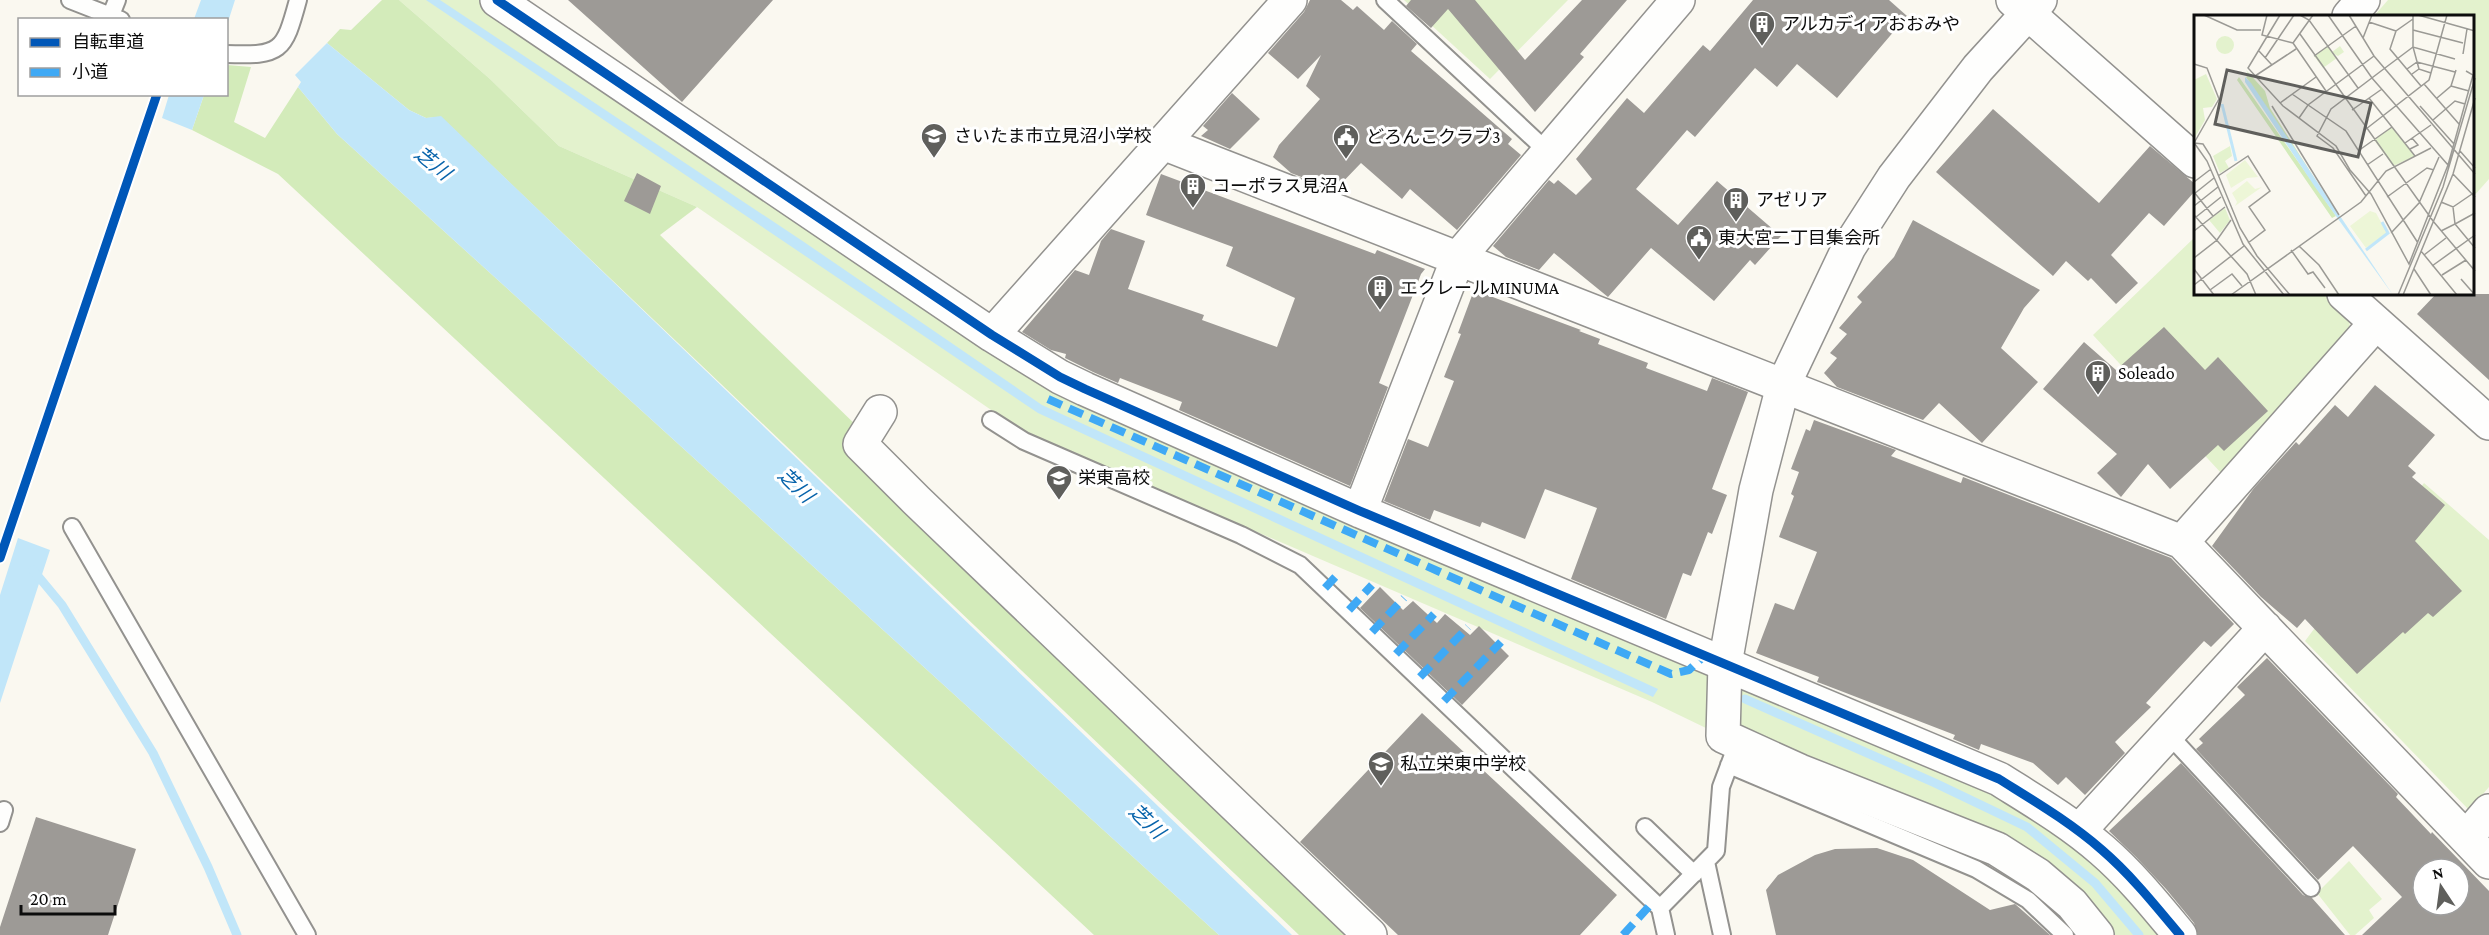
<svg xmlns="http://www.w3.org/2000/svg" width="2489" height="935" viewBox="0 0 2489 935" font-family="'Crimson Pro','Noto Sans JP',serif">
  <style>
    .green { fill: #e3f2cd }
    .forest { fill: #d3ebba }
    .water { fill: #c1e6f9 }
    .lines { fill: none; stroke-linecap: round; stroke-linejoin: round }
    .stream { stroke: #c1e6f9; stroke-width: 9 }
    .building { fill: #9d9a96; fill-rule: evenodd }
    .service-casing { stroke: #93928f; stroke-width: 20 }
    .minor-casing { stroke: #93928f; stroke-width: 36 }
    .tertiary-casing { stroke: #93928f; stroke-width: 36 }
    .service { stroke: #fefefd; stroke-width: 16 }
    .minor { stroke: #fefefd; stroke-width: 33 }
    .tertiary { stroke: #fefefd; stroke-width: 33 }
    .quiet { stroke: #3fa9f5; stroke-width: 8; stroke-dasharray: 15 8; stroke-linecap: butt }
    .cycleway-casing { stroke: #fff; stroke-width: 13 }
    .cycleway { stroke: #0057b8; stroke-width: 9 }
    .labels { text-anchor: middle; stroke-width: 6; stroke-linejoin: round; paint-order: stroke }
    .poi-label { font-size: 18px; fill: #0c0c0c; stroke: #fff; text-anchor: start }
    .water-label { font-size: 20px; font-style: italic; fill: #0864ab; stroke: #fff }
    .inset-river { fill: none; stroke: #c1e6f9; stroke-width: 3 }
    .inset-road { fill: none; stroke: #9b9a95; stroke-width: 1.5 }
    .view { fill: #5f5f5c; fill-opacity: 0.15; stroke: #5f5f5c; stroke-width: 3 }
    .inset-edge { fill: none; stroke: #0c0c0c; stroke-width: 3 }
  </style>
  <rect width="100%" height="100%" fill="#faf8f0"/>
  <!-- green -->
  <path class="green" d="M399 0H497L992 335 1712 673 1708 729 1652 702 1020 430 697 207 559 146 490 79Z
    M1404 0H1568L1490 79Z
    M2388 0H2489V179L2473 197 2472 16H2374Z
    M2195 237V294H2323L2349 315 2350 332 2222 474 2093 335Z
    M2424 483 2489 540V787L2469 810 2305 641Z
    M1725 664 1999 779 2180 935H2097L2038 875 1723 736Z
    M2349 861 2382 899 2369 910 2374 918 2355 935H2350L2317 893Z"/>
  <!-- forest -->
  <path class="forest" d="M382 0H399L490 79 559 146 697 207 660 235 861 430 1355 935H1299L441 117 426 118 409 110 327 43 340 29 351 30Z
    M227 65 251 67 234 122 265 138 298 87 337 134 1219 935H1094L278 174 192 130 204 95 226 94Z"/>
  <!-- water -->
  <path class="water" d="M201 0H235L227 25 226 20 194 19Z
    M426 0H440L804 242 1042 405 1658 689 1653 697 1038 413Z
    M327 43 409 110 426 118 441 116 1292 935H1219L337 134 298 87 301 82 295 75Z
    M169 95H204L192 130 162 118Z
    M18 538 50 550 0 703V595Z"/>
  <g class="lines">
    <!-- stream -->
    <path class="stream" d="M33 570 62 605 153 753 208 867 237 935
      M1745 699 1935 783 2027 827 2095 883 2139 935"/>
  </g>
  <!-- building -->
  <path class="building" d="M568 0H773L682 102Z
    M1310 0H1341L1353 10 1357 6 1384 30 1392 21 1417 44 1411 51 1512 139 1508 144 1521 155 1457 230 1410 189 1402 199 1361 163 1335 190 1291 173 1273 157 1279 145 1320 99 1306 86 1321 55 1298 79 1268 53 1304 12Z
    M1411 0H1475L1525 60 1582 0H1627L1580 54 1584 57 1535 112 1448 9 1431 28 1406 6Z
    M1753 0H1889L1907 16 1837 98 1797 64 1777 87 1755 68 1695 137 1687 130 1636 189 1678 225 1717 181 1781 236 1755 265 1750 260 1714 301 1651 248 1608 297 1554 253 1539 270 1506 257 1493 246 1549 180 1554 184 1558 180 1576 195 1592 179 1576 159 1627 98 1644 113 1703 45 1710 51Z
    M1232 93 1260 119 1230 149 1201 136 1208 130 1203 126Z
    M1993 109 2099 203 2150 146 2195 184V191L2164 226 2149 213 2111 255 2138 283 2116 304 2091 278 2088 281 2066 261 2053 276 1936 172Z
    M637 173 661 186 650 214 624 201Z
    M1161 174 1375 254 1377 250 1425 269 1421 274 1379 383 1388 387 1350 486 1179 410 1182 402 1120 378 1118 383 1093 372 1065 358 1066 354 1051 350 1022 332 1075 270 1089 275 1101 241 1111 229 1145 241 1128 289 1204 315 1202 320 1277 347 1295 298 1226 266 1233 247 1146 215Z
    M1913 220 2040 290 2024 308 2001 348 2038 382 1982 443 1939 403 1923 420 1837 387 1824 373 1837 358 1830 353 1847 334 1839 328 1862 302 1857 297 1894 257Z
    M1474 290 1581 330 1579 331 1600 339 1598 344 1648 363 1646 368 1707 391 1712 378 1748 392 1712 489 1727 495 1712 534 1708 532 1691 576 1683 573 1666 619 1571 579 1597 508 1545 489 1525 539 1482 522 1480 527 1434 510 1430 520 1384 501 1408 439 1428 447 1454 381 1444 377 1461 334 1458 333Z
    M2436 294H2489V380L2417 314Z
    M2164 327 2205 370 2218 357 2268 411 2224 451 2218 445 2170 489 2148 464 2121 497 2097 473 2117 454 2043 389 2084 342 2116 370Z
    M2375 385 2435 435 2408 466 2416 473 2412 477 2445 505 2415 541 2462 591 2433 617 2428 613 2405 634 2403 632 2357 674 2305 619 2297 628 2261 597 2212 546 2254 488 2296 442 2299 445 2335 405 2348 417Z
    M1814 420 1896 450 1891 456 1961 483 1963 477 2171 558 2234 624 2211 647 2204 641 2146 703 2151 707 2115 742 2125 753 2085 795 2066 777 2058 785 2033 763 1981 744 1979 750 1953 739 1955 735 1820 683 1817 682 1819 677 1756 653 1775 603 1794 610 1817 552 1779 537 1794 496 1791 494 1799 472 1791 469 1806 429 1810 431Z
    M1380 587 1403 610 1413 601 1437 623 1445 614 1470 635 1479 626 1509 656 1462 705 1360 608Z
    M2267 658 2398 794 2396 797 2431 834 2432 832 2489 891V935H2362L2402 897 2353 846 2318 880 2196 749 2203 743 2199 739 2245 695 2237 687ZM2423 869H2459V905H2423Z
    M1422 713 1617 895 1580 935H1398L1300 842Z
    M2181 763 2303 895 2312 898 2345 935H2198L2194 923 2166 889 2136 857 2109 831Z
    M36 817 136 849 108 935H0V927Z
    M1877 848 1913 860 1990 910 2015 904 2050 935H1776L1766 890 1778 875 1815 855 1835 849Z"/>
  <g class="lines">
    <!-- service casing -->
    <g class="service-casing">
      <path id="service" d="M70 0 121 20
        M1385 0 1549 153
        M111 15 117 0
        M226 54C281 56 284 52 298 0
        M991 420 1024 441 1241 535 1300 565 1660 908
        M72 527 307 935
        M2169 735 2311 888
        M1729 765 1976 869 2028 900 2065 935
        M0 823 4 810
        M1645 827 1694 874
        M1706 862 1722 935
        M1666 935 1660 908 1716 851 1721 787 1733 755"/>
    </g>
    <!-- minor casing -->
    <g class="minor-casing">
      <path id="minor" d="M497 0 992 335 1060 377 1085 389 1360 511 1999 779C2034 801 2070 822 2102 850 2131 875 2155 905 2180 935
        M2349 16 2363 0
        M1163 143 2182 542 2489 862
        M992 335 1290 0
        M880 412 860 444 916 500 1370 935
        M1360 511 1458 258 1678 0
        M2182 542 2376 323
        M1725 664 1723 736 1800 771 1997 849 2038 875 2072 904 2097 935
        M2079 831 2265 628
        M2466 838 2489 811"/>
    </g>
    <!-- tertiary casing -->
    <g class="tertiary-casing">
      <path id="tertiary" d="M2013 0 2195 161
        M2344 294 2489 423
        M1725 664 1756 490 1783 386 1849 247 1894 177 1978 68 2040 0"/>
    </g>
    <!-- service -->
    <use href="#service" class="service"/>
    <!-- minor -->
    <use href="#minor" class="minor"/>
    <!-- tertiary -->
    <use href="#tertiary" class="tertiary"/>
    <!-- quiet -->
    <path class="quiet" d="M1048 399 1671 674 1689 670 1705 655
      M1325 588 1339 573
      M1349 610 1372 585
      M1372 632 1404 598
      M1396 654 1434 614
      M1420 677 1468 627
      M1444 701 1501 642
      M1623 935 1653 902"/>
    <!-- cycleway casing -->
    <g class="cycleway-casing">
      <path id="cycleway" d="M497 0 992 335 1060 377 1085 389 1360 511 1999 779C2034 801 2070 822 2102 850 2131 875 2155 905 2180 935
        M0 558 157 94"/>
    </g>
    <!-- cycleway -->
    <use href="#cycleway" class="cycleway"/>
  </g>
  <!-- icons -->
  <defs>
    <g id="building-pin" transform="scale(1.35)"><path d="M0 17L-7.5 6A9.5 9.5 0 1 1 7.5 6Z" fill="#5f5f5c" stroke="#fff"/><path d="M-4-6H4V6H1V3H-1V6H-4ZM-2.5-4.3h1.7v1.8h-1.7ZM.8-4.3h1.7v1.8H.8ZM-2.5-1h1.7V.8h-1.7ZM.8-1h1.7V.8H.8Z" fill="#fff"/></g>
    <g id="school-pin" transform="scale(1.35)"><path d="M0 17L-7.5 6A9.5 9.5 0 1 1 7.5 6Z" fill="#5f5f5c" stroke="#fff"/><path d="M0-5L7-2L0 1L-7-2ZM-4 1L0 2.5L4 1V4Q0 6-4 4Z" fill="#fff"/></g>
    <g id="civic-pin" transform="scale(1.35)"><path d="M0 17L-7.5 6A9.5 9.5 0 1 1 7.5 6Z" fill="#5f5f5c" stroke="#fff"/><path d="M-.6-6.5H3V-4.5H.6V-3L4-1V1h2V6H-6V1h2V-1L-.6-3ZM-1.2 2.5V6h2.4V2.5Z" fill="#fff"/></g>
  </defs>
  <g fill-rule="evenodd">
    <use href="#building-pin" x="1762" y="24"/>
    <use href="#school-pin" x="934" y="136"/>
    <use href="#civic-pin" x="1346" y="137"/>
    <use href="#building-pin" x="1193" y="186"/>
    <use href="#building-pin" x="1736" y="200"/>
    <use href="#civic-pin" x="1699" y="238"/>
    <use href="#building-pin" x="1380" y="288"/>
    <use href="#building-pin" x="2098" y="373"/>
    <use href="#school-pin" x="1059" y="478"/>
    <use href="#school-pin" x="1381" y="764"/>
  </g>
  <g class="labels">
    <!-- poi labels -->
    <g class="poi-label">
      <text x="1782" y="30">アルカディアおおみや</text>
      <text x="954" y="142">さいたま市立見沼小学校</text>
      <text x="1366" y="143">どろんこクラブ3</text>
      <text x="1212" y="192">コーポラス見沼A</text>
      <text x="1756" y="206">アゼリア</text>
      <text x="1718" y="244">東大宮二丁目集会所</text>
      <text x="1400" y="294">エクレールMINUMA</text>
      <text x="2118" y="379">Soleado</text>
      <text x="1078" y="484">栄東高校</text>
      <text x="1400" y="770">私立栄東中学校</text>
    </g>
    <!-- water labels -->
    <g class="water-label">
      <text transform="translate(433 163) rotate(39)" y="7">芝川</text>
      <text transform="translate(796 485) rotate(44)" y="7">芝川</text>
      <text transform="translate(1147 821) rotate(44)" y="7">芝川</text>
    </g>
  </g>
  <!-- overview -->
  <g transform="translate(2194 15)">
    <rect width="280" height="280" fill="#faf8f0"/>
    <path d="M22 30a9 9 0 1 1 18 0a9 9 0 1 1-18 0ZM134 31 138 37 146 31 150 37 144 41 140 39 143 43 129 53 120 41ZM12 59 23 84 18 92 9 93 11 105 0 124V65ZM198 112 221 141 199 151 180 125ZM36 131 38 141 31 146 35 153 26 158 19 141ZM31 193 36 205 26 218 15 205Z" fill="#e3f2cd"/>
    <path d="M52 55 71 76 76 93 143 199 52 62 55 60ZM45 62 142 201 138 203 43 65Z" fill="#d3ebba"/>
    <path d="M51 145 64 162 53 163 37 173 32 160ZM53 166 61 174 68 172 41 191 43 187 38 178ZM176 196 182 198 193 218 172 233 156 211Z" fill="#edf6d7"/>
    <path d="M51 62 57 68 199 280 121 172 51 67Z" fill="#c1e6f9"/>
    <path class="inset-river" d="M28 89 42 146M172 235 194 218 188 207"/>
    <path class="inset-road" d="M10 0 43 15H67M73 0 68 20 99 28 132 76M86 0 54 53 89 91 142 131 156 155 177 179 215 249 254 150 279 60 272 56M106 0 115 5 164 73M134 0 178 63 254 150M155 0 180 41 281 159M219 0V32L225 54M224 0 281 16M219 4 202 16 196 34 227 71M175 7 202 16M219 15 269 28M106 19 239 206 281 256M169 23 178 0M99 28 119 0M64 35 78 50M269 39 273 14M120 41 162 11M71 43 100 0M0 49 13 53 25 84 0 128M191 53 219 32 261 44M213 54 223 47 261 57M218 59 225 54 237 58M61 61 102 34M230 69 265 109M257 71 275 76M98 79 152 116 224 228M175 83 221 141M243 83 257 71 262 55M86 88 122 62M78 91 145 200M226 91 260 129M158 95 188 74M105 103 114 90 180 41M239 105 261 86 271 89M172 114 235 65 253 0M0 128 9 129 16 140 46 213 63 241 96 280M211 128 237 110M1 129 13 146 49 229 90 280M216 134 224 130 218 123M164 136 198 112M266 136 281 153M173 150 189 139M259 159 281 182M24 161 54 141 76 176 55 192 71 215 54 228M0 167 17 154M0 177 19 201M0 179 20 163M172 181 139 133 123 121 137 94 191 53M193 182 233 153 240 155M247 187 259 192 281 177M0 191 24 172M281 198 261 209 281 233M0 200 53 259 62 280M2 202 27 182M0 216 31 192M247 216 261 209 259 192M197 218 225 188 245 142M105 231 125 250 145 280M97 235 114 259 119 257 131 273M227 236 263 280M230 240 252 223M0 243 23 225 37 205M238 251 281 220M0 254 20 280M220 254 237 280M248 260 272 245M267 264 281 280M0 270 50 231M16 275 38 259 48 271M37 280 167 187 192 156 237 133M204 280 249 172 281 63M209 280 259 159 281 83"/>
    <path class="view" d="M33 55 177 88 164 142 21 109Z"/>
    <rect width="280" height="280" class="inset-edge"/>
  </g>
  <!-- legend -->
  <rect x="18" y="18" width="210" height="78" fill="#ffffff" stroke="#9e9e9e" stroke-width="1.5"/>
  <rect x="30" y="38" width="30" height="9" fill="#0057b8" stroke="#9e9e9e" stroke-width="1.5"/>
  <text x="72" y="48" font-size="18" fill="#0c0c0c">自転車道</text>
  <rect x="30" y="68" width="30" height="9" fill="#3fa9f5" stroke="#9e9e9e" stroke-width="1.5"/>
  <text x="72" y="78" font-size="18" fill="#0c0c0c">小道</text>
  <!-- north arrow -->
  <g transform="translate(2441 887) rotate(347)"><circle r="28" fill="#ffffff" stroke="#9e9e9e" stroke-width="1.5"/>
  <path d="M0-4.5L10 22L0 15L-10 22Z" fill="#5f5f5c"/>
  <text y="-9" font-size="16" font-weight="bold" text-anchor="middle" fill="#0c0c0c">N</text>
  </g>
  <!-- scale -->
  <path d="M21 905v9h94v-9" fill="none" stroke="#0c0c0c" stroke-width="3"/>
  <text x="30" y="905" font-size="18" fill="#0c0c0c" stroke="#ffffff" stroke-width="4.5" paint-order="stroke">20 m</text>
</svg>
